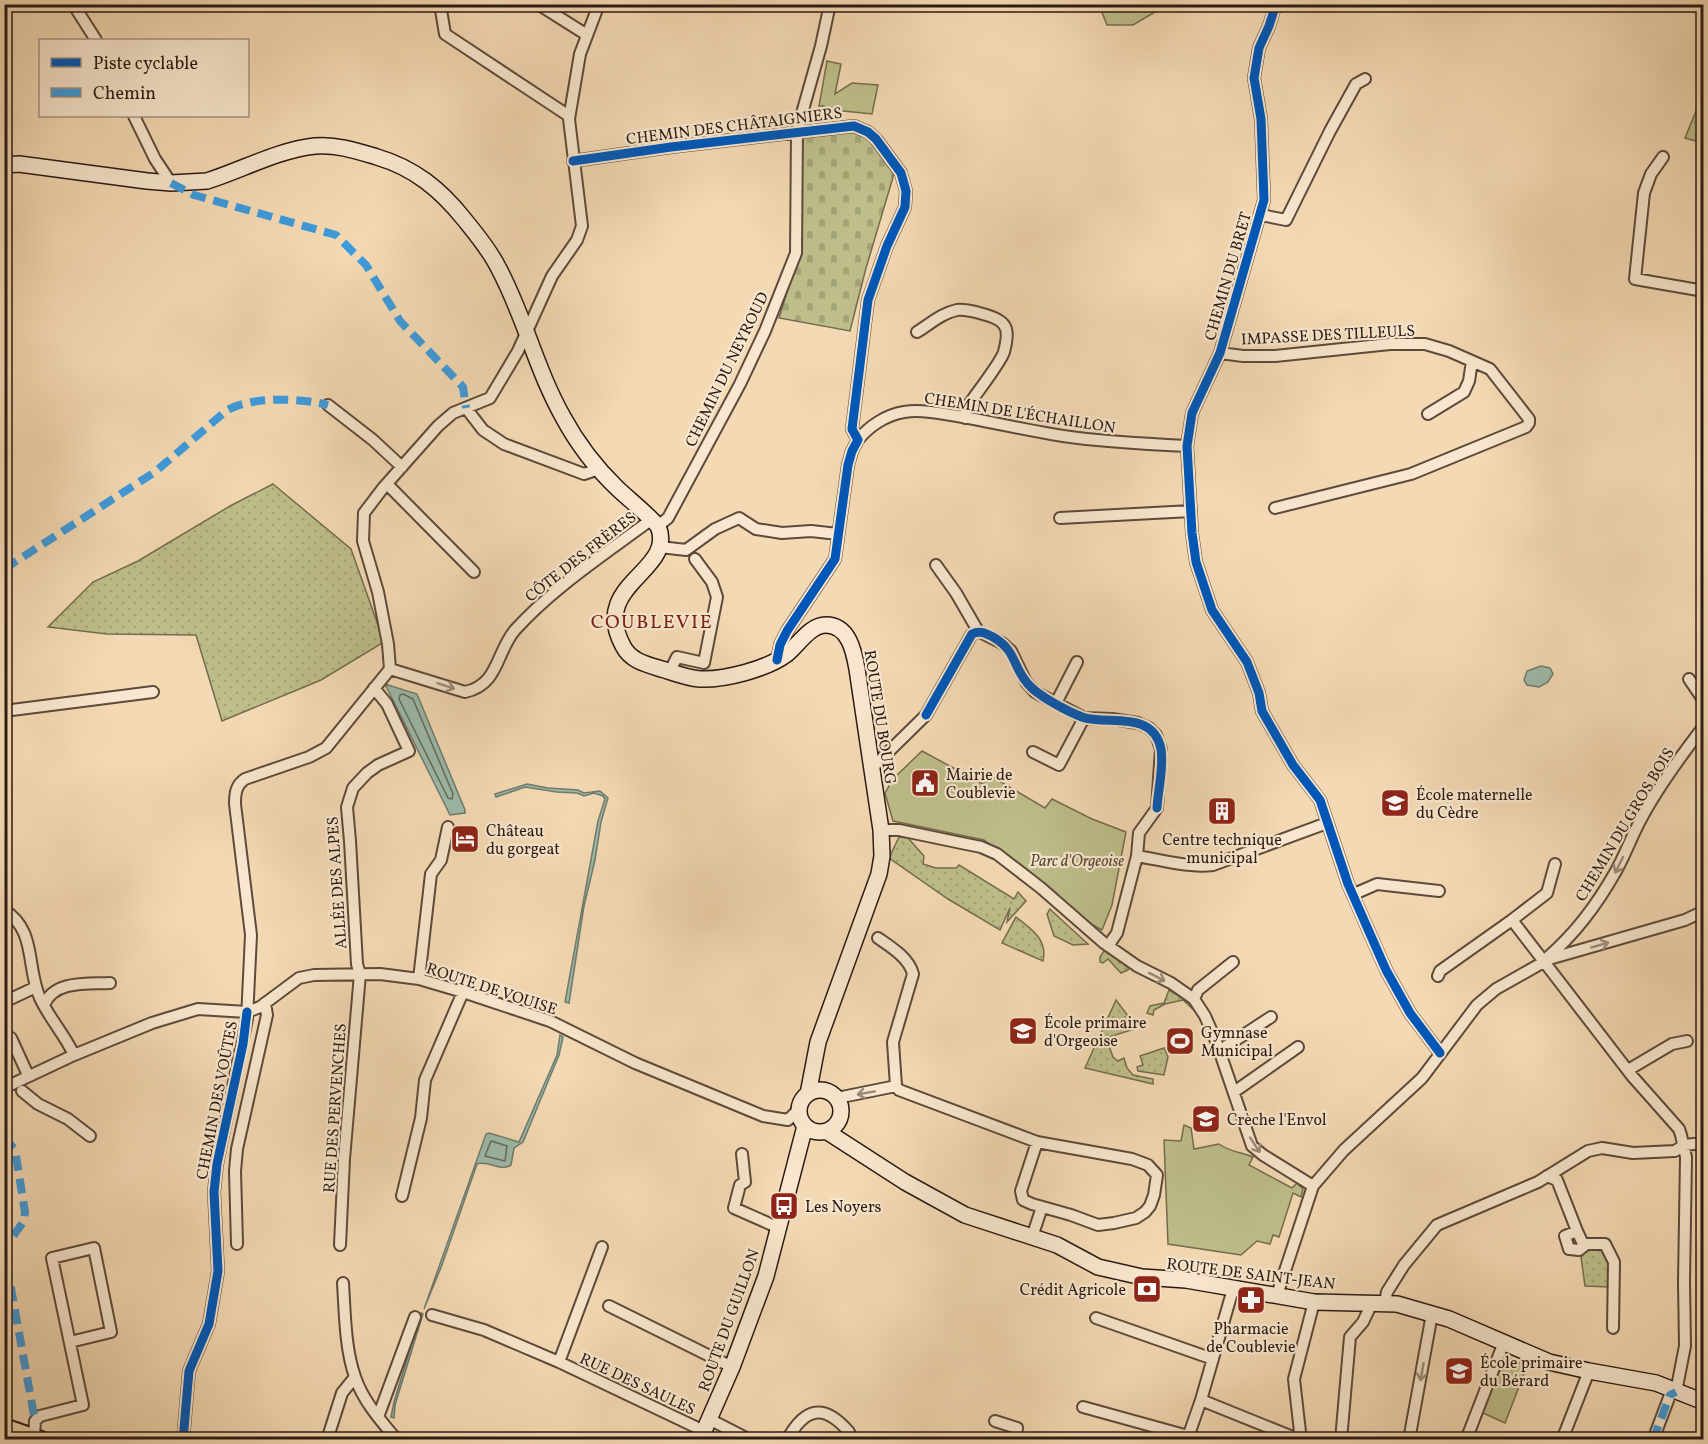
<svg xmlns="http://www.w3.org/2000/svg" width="1708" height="1444" viewBox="0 0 1708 1444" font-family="Vollkorn,serif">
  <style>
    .grass { fill: url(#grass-dots); stroke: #746c4f; stroke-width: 1.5 }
    .cemetery { fill: url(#cemetery-stones); stroke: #746c4f; stroke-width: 1.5 }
    .park { fill: #bebf8b; stroke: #746c4f; stroke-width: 1.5 }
    .water { fill: #9cbbaa; stroke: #6f7b6e; stroke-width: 1.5 }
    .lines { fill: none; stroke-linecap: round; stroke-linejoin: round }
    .shore { stroke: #646a5e; stroke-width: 1.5 }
    .street-casing { stroke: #5d4a3b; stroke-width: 14 }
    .secondary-casing { stroke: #2b1a13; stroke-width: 18 }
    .primary-casing { stroke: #2b1a13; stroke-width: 20 }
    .street { stroke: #f8e7ce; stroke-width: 10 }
    .secondary { stroke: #f8e7ce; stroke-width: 15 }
    .primary { stroke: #f4dab4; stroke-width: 16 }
    .quiet { stroke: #3d9bde; stroke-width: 8; stroke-dasharray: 15 8; stroke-linecap: butt }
    .cycleway-casing { stroke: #f8e7ce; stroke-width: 13 }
    .cycleway { stroke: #0057b8; stroke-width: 9 }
    .oneway { stroke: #9c8b7a }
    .labels { text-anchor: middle; stroke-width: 4.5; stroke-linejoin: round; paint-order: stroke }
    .street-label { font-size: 16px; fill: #2b1a13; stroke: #f8e7ce }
    .poi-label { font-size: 16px; fill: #2b1a13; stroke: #f8e7ce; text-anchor: start }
    .park-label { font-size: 16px; font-style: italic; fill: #574c37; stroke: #f8e7ce }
    .quarter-label { font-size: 20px; letter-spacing: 1.5px; fill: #7a1f14; stroke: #f8e7ce }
  </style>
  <defs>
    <pattern id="grass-dots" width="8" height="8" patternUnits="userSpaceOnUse" patternTransform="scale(1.5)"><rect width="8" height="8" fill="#bebf8b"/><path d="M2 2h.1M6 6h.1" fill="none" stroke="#a3a477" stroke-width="1.8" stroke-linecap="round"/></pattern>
    <pattern id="cemetery-stones" width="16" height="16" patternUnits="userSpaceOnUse" patternTransform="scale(1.5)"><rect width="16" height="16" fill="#bebf8b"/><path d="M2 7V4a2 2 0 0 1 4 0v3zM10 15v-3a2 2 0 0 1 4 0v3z" fill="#a3a477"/></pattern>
  </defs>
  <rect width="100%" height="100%" fill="#f4dab4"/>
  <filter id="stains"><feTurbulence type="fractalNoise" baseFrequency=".00333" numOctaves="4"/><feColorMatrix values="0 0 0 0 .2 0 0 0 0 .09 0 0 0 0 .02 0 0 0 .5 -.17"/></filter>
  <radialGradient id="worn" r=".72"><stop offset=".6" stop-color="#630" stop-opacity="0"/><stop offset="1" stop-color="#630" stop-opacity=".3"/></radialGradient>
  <!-- grass -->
  <path class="grass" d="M1703 94V143L1685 138Z
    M273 484 351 549 384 642 321 680 222 721 196 635 107 634 48 627 93 582 138 561 230 506Z
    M899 837 908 838 924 856 923 864 936 868H956L959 865 1014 899 1018 892 1026 901 1007 922 1010 908 1000 930 948 899 889 858Z
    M1050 909 1053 912 1088 944 1073 945 1054 936 1047 914Z
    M1016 917C1031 929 1048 939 1043 961L1002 943Z
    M1107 950 1129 966 1128 970 1121 973 1108 959 1103 963 1100 962V957L1104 951Z
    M1169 990 1188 1000 1198 1011 1196 1012 1183 1000 1165 1004 1154 1010 1153 1015 1147 1013 1150 1006 1164 1003Z
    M1116 1000 1137 1028 1109 1037 1107 1041 1113 1057 1118 1061 1124 1058 1127 1068 1133 1075 1153 1079V1084L1085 1068Z
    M1164 1048 1168 1057 1164 1075 1138 1071 1137 1067 1143 1065 1140 1056Z
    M1590 1246 1602 1247 1611 1265 1610 1287 1585 1286 1581 1257Z"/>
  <!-- cemetery -->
  <path class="cemetery" d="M855 132 867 137 894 174 866 268 850 331 779 318 799 254V138Z"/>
  <!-- park -->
  <path class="park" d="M1099 5H1167L1133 25H1107Z
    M827 61 841 64 835 94 852 83 878 85 872 114 824 109V106H819Z
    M922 751 983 784 991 776 1045 808 1052 799 1092 819 1126 832 1112 905 1102 930 1085 921 984 840 893 821 885 793 893 779Z
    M1184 1125 1191 1128 1194 1149 1219 1144C1232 1153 1239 1151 1253 1157L1249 1165 1292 1188 1297 1183 1303 1189 1301 1197 1293 1193 1279 1237 1273 1235 1270 1244 1257 1241 1241 1255 1168 1244 1164 1140 1181 1141Z
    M1503 1356 1527 1366 1505 1423 1481 1412Z"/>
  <!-- water -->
  <path class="water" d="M1541 666 1550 668 1553 674 1548 682 1539 687 1527 685 1524 680 1527 671Z
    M385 684 417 694 465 810V813L450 815Z
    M527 784 548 788 578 790 584 793 600 791 608 798 601 822 595 860 584 906 569 1003 565 1002 598 821 605 799 603 796 594 793 584 796 577 793 557 792 525 787 496 797 495 794Z
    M560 1035 563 1037 559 1055 523 1142 514 1148 511 1165C500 1172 489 1160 477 1164L442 1265 424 1309 486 1134 489 1133 519 1142 557 1055Z
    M421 1313 423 1314 395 1405 394 1418 391 1417 394 1402Z"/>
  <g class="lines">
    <!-- shore -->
    <path class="shore" d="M403 694 413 699 453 794 452 799 448 798 399 699 400 695Z
      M491 1141 507 1146 505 1161 485 1156Z"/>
    <!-- street casing -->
    <g class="street-casing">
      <path id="street" d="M73 4 96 40
        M440 4 445 34 569 116
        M538 4 587 35
        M1276 4 1269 26 1259 48 1254 78 1261 119 1264 200 1220 353 1192 413 1187 446 1192 533 1196 562 1212 610 1247 662 1259 693 1262 711 1293 765 1320 800 1348 884 1386 970 1410 1013 1440 1053
        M134 116 155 159 171 183
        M1663 157 1651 174 1644 193 1635 279 1704 291
        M573 161 671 147 854 126 868 132 876 139 901 173 906 191 905 207 887 246 868 300 852 429 858 440 852 451 848 465 835 559 787 631 780 645 777 660
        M1261 215 1286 220 1330 131 1356 84 1365 79
        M917 332C930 324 942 313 957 310 966 309 999 316 1004 325 1009 331 1006 344 1004 352 1000 364 974 396 966 409L965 418
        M1220 353 1243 356H1275L1390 344H1425L1449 351 1490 369 1529 419V423L1526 427 1411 474 1275 508
        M328 405 373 440 402 467
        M466 408 483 430 504 444 584 474 599 469
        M1428 414 1464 392 1469 381 1472 361
        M858 440C869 426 886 415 904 412 923 409 944 414 963 417 996 423 1030 431 1063 436 1104 442 1145 444 1187 446
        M387 484 474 572
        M1060 518 1191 511
        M658 526 668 518 740 384 765 331 796 253 797 131 821 46 830 4
        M660 547 686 550 715 529 739 518 756 529 782 533 811 531 838 534
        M936 565 956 593 978 631 1002 643 1011 651 1026 682 1035 692 1084 718 1112 719 1138 723 1149 728 1156 735 1161 749 1157 808 1139 833 1137 856 1117 933 1108 946
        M390 669 388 644 378 592 363 541 364 513 383 488 438 426 453 413 490 398 518 351 552 276 577 240 582 226 569 119 580 54 599 4
        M390 669 465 692C499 685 496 652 515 630 554 587 605 554 652 519
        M670 671 677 657 704 663 717 597 712 582 695 559
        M1689 679 1704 701
        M1056 703 1077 662
        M4 711 153 692
        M1033 752 1059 765 1084 718
        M872 768 926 715 972 634 978 631
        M881 830H899L966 844 981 847 997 854 1041 888 1104 943 1137 966 1171 983 1194 999 1205 1016 1216 1041 1252 1146 1263 1155 1313 1186
        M1137 856C1162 860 1188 868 1213 865L1327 823
        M1555 864 1547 893 1512 920 1632 1076 1679 1129 1681 1135 1686 1157 1684 1282 1685 1346 1676 1392 1670 1395 1653 1440
        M1354 894 1377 884 1439 891
        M4 910C37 930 26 968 40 998 49 1018 65 1035 74 1055
        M878 938C891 947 909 958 913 974L893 1042 896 1086 899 1090 1037 1142 1132 1159 1148 1165 1157 1175 1154 1195 1150 1206 1145 1212 1136 1218 1114 1223 1098 1225 1071 1215 1032 1204 1023 1200 1021 1191 1037 1142
        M1548 957C1576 933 1598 903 1616 871 1625 855 1631 838 1640 821 1657 788 1680 757 1704 726
        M1438 976 1440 971 1512 920
        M419 979 431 874 441 860 448 827
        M1194 999 1198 990 1233 962
        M4 1002 36 987
        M44 1005C54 980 87 984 110 983
        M4 1041 11 1038 28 1075
        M1219 1051 1271 1017
        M1628 1070 1672 1044 1687 1041
        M4 1088 74 1055 152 1023 198 1009 247 1012 260 1007 299 978 314 975 380 974 419 979 463 992 550 1021 635 1063 763 1116 788 1120 799 1109
        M22 1091 38 1104 68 1119 90 1136
        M1234 1092 1298 1047
        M837 1098 896 1086
        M742 1154 745 1182 740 1185 734 1208 779 1228
        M1547 1176 1557 1180 1577 1231 1565 1236 1569 1249 1579 1250 1584 1246 1577 1231
        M402 1196 421 1118 425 1080 463 992
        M1032 1237 1042 1207
        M237 1244 235 1171 237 1149 267 1015 265 1003
        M1583 1244H1605L1614 1262 1613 1328
        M340 1245 344 1159 360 974 357 964 350 841 347 807 353 788 367 773 378 765 409 751 387 704 374 688
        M343 1283C345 1314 345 1348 355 1377 363 1401 381 1421 397 1440
        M1277 1295 1313 1186 1344 1150 1422 1078 1477 1005 1496 989 1549 959 1685 920 1704 911
        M1385 1302 1387 1292 1404 1265 1437 1225 1538 1182 1588 1151 1602 1148 1633 1153 1675 1151 1684 1145 1704 1143
        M609 1306 732 1367
        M432 1315 484 1330 559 1362 704 1431
        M1096 1318 1213 1359
        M559 1362 602 1247
        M1201 1400 1295 1438 1300 1432 1294 1379 1314 1302
        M1083 1407 1188 1436
        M378 1417 415 1317
        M709 1419 750 1440
        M995 1421 1017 1428 1016 1440
        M34 1436 35 1421 40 1416 83 1405 52 1258 94 1248 111 1332 70 1342
        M183 1440 189 1371 209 1324 218 1271 214 1192 217 1164 247 1019 251 935 235 804C235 793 236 785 245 779L309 757 326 748 390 669
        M327 1440 342 1393 355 1377
        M787 1440C805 1407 824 1403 849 1432
        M1187 1440 1201 1400 1233 1289
        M1341 1440 1350 1337 1363 1322 1372 1303
        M1409 1440 1432 1314
        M1466 1440 1504 1342
        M1562 1440 1589 1371"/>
    </g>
    <!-- secondary casing -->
    <g class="secondary-casing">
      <path id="secondary" d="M4 165 19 164 147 181 171 183 207 181C242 170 278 150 315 146 336 144 357 151 377 157 414 168 440 189 464 219 476 234 489 249 498 267 524 315 536 369 563 417 577 443 596 468 618 489 631 501 645 512 658 526 677 572 589 583 623 646 631 662 649 665 665 670 677 674 688 678 700 679 725 680 767 669 787 654 799 644 810 625 826 625 849 625 854 652 857 669L881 830 882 856 879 874 818 1042 808 1094
        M799 1111a21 21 0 1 1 42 0a21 21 0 1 1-42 0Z
        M826 1131 905 1182 965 1215 1057 1245 1098 1267 1142 1277 1186 1280 1314 1302 1397 1304 1449 1319 1549 1362 1589 1371 1656 1383 1704 1402
        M700 1440 732 1367 766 1276 805 1126"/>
    </g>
    <!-- primary casing -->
    <g class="primary-casing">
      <path id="primary" d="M4 1427 41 1440"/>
    </g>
    <!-- street -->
    <use href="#street" class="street"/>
    <!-- secondary -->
    <use href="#secondary" class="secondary"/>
    <!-- primary -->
    <use href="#primary" class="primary"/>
    <!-- quiet -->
    <path class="quiet" d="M171 183 194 195 336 235 366 265 400 321 463 387 466 408
      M4 569 155 472 226 411C250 396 302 398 328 405
      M4 1137 15 1150 25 1212 24 1221 6 1246 5 1255 35 1421
      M1653 1440 1670 1395 1676 1392"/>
    <!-- cycleway casing -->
    <g class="cycleway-casing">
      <path id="cycleway" d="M1276 4 1269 26 1259 48 1254 78 1261 119 1264 200 1220 353 1192 413 1187 446 1192 533 1196 562 1212 610 1247 662 1259 693 1262 711 1293 765 1320 800 1348 884 1386 970 1410 1013 1440 1053
        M573 161 671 147 854 126 868 132 876 139 901 173 906 191 905 207 887 246 868 300 852 429 858 440 852 451 848 465 835 559 787 631 780 645 777 660
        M926 715 972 634C980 630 985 633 993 637 1017 651 1012 666 1028 684 1038 696 1067 711 1082 717 1107 726 1153 709 1161 749 1164 767 1158 790 1157 808
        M183 1440 189 1371 209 1324 218 1271 214 1192 217 1164 243 1044 247 1012"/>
    </g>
    <!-- cycleway -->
    <use href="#cycleway" class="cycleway"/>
  </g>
  <!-- one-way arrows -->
  <defs><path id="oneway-shaft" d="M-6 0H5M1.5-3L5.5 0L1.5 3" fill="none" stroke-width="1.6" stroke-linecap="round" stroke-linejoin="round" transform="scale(1.5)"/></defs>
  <g class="oneway">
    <use href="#oneway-shaft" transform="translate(446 686) rotate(18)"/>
    <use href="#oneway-shaft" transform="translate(1619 865) rotate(117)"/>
    <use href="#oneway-shaft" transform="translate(1600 945) rotate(-16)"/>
    <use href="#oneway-shaft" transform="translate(1157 977) rotate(27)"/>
    <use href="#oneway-shaft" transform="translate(866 1093) rotate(170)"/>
    <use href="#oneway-shaft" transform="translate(1255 1145) rotate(57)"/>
    <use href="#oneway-shaft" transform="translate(1422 1372) rotate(100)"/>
  </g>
  <!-- icons -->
  <defs>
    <g id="civic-square" transform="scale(1.5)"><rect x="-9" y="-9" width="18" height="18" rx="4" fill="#8f2418" stroke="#f8e7ce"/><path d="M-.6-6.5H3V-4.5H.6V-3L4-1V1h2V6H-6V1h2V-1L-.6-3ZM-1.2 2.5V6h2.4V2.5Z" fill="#fff"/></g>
    <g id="school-square" transform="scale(1.5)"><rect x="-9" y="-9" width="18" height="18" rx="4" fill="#8f2418" stroke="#f8e7ce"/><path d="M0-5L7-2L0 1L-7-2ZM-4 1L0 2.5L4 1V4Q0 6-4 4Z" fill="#fff"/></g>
    <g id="building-square" transform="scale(1.5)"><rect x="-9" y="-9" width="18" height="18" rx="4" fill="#8f2418" stroke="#f8e7ce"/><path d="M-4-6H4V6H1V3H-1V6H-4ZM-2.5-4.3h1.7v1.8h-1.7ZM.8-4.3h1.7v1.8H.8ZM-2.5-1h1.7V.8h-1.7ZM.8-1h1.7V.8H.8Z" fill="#fff"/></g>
    <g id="hotel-square" transform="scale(1.5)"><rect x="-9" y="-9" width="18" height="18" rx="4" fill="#8f2418" stroke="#f8e7ce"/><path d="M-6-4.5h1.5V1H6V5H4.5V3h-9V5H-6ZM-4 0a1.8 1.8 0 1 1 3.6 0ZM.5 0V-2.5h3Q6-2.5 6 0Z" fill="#fff"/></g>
    <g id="stadium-square" transform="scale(1.5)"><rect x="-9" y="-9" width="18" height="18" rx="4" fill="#8f2418" stroke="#f8e7ce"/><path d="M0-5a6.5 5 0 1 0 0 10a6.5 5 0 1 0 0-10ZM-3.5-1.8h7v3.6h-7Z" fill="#fff"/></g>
    <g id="bus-square" transform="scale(1.5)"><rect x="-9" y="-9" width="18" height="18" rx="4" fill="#8f2418" stroke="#f8e7ce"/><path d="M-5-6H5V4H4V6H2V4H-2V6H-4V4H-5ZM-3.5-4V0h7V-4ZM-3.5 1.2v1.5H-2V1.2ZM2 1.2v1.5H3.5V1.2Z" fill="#fff"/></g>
    <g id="bank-square" transform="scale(1.5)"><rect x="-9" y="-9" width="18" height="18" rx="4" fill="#8f2418" stroke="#f8e7ce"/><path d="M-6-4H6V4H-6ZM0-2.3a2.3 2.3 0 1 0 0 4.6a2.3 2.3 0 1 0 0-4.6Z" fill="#fff"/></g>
    <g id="pharmacy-square" transform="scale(1.5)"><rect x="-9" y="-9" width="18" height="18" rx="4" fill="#8f2418" stroke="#f8e7ce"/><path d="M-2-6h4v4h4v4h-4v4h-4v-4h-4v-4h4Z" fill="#fff"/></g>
  </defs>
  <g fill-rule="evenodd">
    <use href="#civic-square" x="925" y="783"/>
    <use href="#school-square" x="1395" y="803"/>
    <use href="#building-square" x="1222" y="811"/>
    <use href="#hotel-square" x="465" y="839"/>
    <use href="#school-square" x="1023" y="1031"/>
    <use href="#stadium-square" x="1180" y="1041"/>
    <use href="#school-square" x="1206" y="1119"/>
    <use href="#bus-square" x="784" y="1206"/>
    <use href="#bank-square" x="1147" y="1289"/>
    <use href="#pharmacy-square" x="1251" y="1300"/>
    <use href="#school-square" x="1459" y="1371"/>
  </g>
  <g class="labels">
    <!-- street labels -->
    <g class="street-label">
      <text transform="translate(734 125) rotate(-7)" y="6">CHEMIN DES CHÂTAIGNIERS</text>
      <text transform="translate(1227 276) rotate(-74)" y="6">CHEMIN DU BRET</text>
      <text transform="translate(1328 334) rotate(-3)" y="6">IMPASSE DES TILLEULS</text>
      <text transform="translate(726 369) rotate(-64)" y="6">CHEMIN DU NEYROUD</text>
      <text transform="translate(1020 412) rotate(9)" y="6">CHEMIN DE L'ÉCHAILLON</text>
      <text transform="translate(580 556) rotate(-38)" y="6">CÔTE DES FRÈRES</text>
      <text transform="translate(881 717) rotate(81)" y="6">ROUTE DU BOURG</text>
      <text transform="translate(1624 824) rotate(-59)" y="6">CHEMIN DU GROS BOIS</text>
      <text transform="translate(336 883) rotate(-94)" y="6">ALLÉE DES ALPES</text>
      <text transform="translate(492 988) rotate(18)" y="6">ROUTE DE VOUISE</text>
      <text transform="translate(216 1100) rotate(-79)" y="6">CHEMIN DES VOÛTES</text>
      <text transform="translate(334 1108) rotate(-86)" y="6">RUE DES PERVENCHES</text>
      <text transform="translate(1251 1273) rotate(7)" y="6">ROUTE DE SAINT-JEAN</text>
      <text transform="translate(728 1320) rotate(-70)" y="6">ROUTE DU GUILLON</text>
      <text transform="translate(638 1383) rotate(25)" y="6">RUE DES SAULES</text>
    </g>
    <!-- poi labels -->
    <g class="poi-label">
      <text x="946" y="780">Mairie de<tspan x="946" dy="18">Coublevie</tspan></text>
      <text x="1416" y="800">École maternelle<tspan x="1416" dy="18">du Cèdre</tspan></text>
      <text x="486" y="836">Château<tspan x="486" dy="18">du gorgeat</tspan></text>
      <text x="1222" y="845" text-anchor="middle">Centre technique<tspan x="1222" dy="18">municipal</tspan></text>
      <text x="1044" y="1028">École primaire<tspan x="1044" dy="18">d'Orgeoise</tspan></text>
      <text x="1201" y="1038">Gymnase<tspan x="1201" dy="18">Municipal</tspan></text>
      <text x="1227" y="1125">Crèche l'Envol</text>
      <text x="805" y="1212">Les Noyers</text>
      <text x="1126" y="1295" text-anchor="end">Crédit Agricole</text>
      <text x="1251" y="1334" text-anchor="middle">Pharmacie<tspan x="1251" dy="18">de Coublevie</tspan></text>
      <text x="1480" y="1368">École primaire<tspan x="1480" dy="18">du Bérard</tspan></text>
    </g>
    <!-- park labels -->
    <g class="park-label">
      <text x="1077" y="866">Parc d'Orgeoise</text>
    </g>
    <!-- quarter labels -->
    <g class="quarter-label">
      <text x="652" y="628">COUBLEVIE</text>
    </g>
  </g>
  <!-- margin -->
  <rect width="1708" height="1444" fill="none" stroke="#f4dab4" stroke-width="24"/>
  <rect x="6" y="6" width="1696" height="1432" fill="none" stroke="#2b1a13" stroke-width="3"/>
  <rect x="12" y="12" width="1684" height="1420" fill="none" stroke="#2b1a13" stroke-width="1.5"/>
  <!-- legend -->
  <rect x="39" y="39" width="210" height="78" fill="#f8e7ce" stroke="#a69583" stroke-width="1.5"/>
  <rect x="51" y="58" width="30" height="9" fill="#0057b8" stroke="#a69583" stroke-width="1.5"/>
  <text x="93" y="69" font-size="18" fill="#2b1a13">Piste cyclable</text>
  <rect x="51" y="88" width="30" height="9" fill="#3d9bde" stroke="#a69583" stroke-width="1.5"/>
  <text x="93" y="99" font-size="18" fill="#2b1a13">Chemin</text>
  <rect width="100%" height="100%" filter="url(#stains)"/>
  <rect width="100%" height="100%" fill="url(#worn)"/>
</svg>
